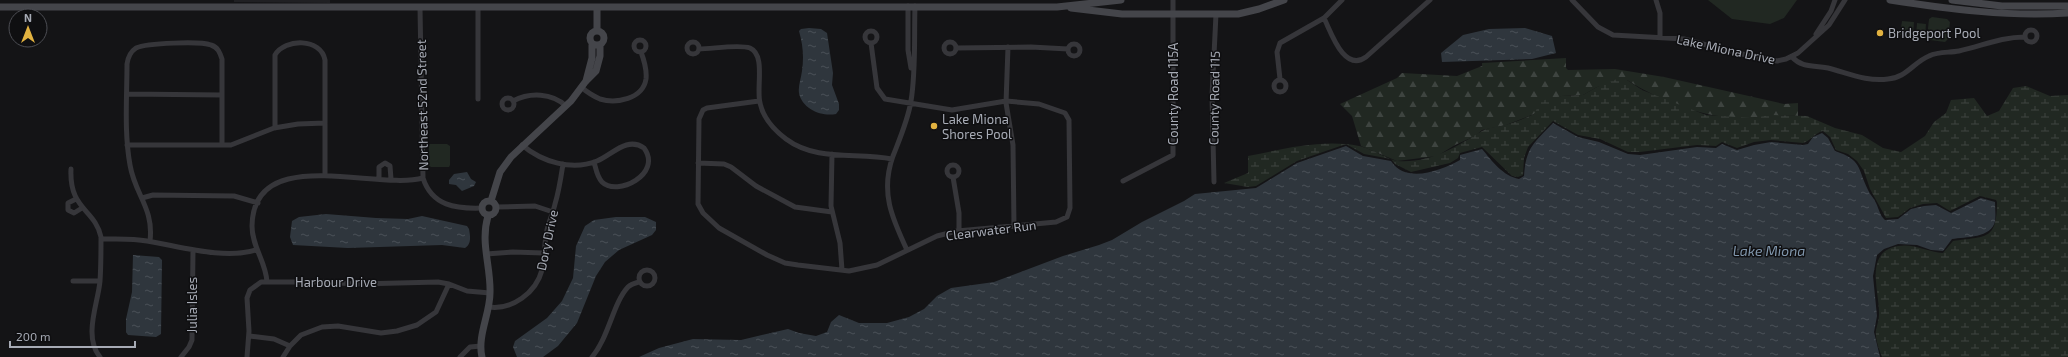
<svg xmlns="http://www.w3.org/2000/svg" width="2068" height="357" viewBox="0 0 2068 357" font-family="'Exo 2',sans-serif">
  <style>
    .built { fill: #202023 }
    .green { fill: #212822 }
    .forest { fill: url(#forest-firs) }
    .wetland { fill: url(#wetland-marsh) }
    .water { fill: url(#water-ripples) }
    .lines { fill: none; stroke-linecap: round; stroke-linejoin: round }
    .street { stroke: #36363a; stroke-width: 5 }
    .secondary { stroke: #44454a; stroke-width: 7 }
    .poi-dot { fill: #e2b240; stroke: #0f0f11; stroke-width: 1.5 }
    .labels { text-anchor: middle; stroke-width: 3; stroke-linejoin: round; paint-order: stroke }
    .poi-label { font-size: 13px; fill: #a7abb5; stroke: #0f0f11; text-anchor: start }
    .street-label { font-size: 13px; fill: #a7abb5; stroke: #0f0f11 }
    .water-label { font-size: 14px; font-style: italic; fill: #8197ad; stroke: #0f0f11 }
  </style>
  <defs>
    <pattern id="forest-firs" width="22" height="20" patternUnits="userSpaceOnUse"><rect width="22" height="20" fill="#212822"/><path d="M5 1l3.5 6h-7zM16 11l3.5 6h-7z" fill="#3e4440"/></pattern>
    <pattern id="wetland-marsh" width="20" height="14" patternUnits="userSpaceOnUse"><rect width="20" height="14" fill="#212822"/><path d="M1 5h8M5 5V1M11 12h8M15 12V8" fill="none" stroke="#3e4440"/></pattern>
    <pattern id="water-ripples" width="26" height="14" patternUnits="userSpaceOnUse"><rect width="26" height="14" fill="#2f363d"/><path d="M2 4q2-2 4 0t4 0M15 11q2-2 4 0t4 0" fill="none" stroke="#4a5057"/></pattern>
  </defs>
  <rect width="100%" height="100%" fill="#141416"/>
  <!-- built -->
  <path class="built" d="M234 0H330V3L234 2Z"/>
  <!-- green -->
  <path class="green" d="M1708 0H1797L1784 18 1770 24 1732 19Z
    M1932 17 1947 19 1950 22 1948 39 1945 42 1930 40 1927 37 1929 19Z
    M1902 21 1914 22 1913 36 1900 35Z
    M1917 23 1926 24 1925 37 1916 36Z
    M430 144H447L450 146V165L449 167H431L428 165 429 145Z"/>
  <!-- forest -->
  <path class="forest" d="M1566 58V68L1568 70 1615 69 1664 77 1784 104 1798 103V116C1783 115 1768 117 1752 118 1708 120 1664 103 1627 80L1597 87 1583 95 1561 96 1534 114 1506 125 1482 130 1475 136 1455 145 1437 156 1397 161 1361 146 1352 116 1340 104 1397 78 1402 73 1457 76 1482 66V63Z"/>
  <!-- wetland -->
  <path class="wetland" d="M1617 79 1627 80 1642 90 1706 115 1751 118 1772 115 1807 116 1835 128 1862 135 1883 148 1901 152 1925 136 1934 122 1946 113 1951 100 1974 98 1987 116 1999 111 2013 88 2026 86 2050 96 2068 95V357H1882C1879 349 1875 339 1876 330 1877 325 1879 320 1879 315 1880 292 1863 252 1898 246 1913 243 1928 252 1943 253L1953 241C1986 236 1997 241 1997 202L1996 200 1980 196 1950 211 1937 203 1923 204 1910 208 1898 217 1886 218 1870 189 1864 171 1857 161 1848 154 1836 150 1830 137 1823 131C1814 133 1811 141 1803 143L1771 140 1754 142 1737 148 1722 142 1716 146 1697 145 1640 152H1628L1600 139 1578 135 1553 121 1528 147 1524 158 1523 175 1518 177 1512 176 1482 147 1460 153 1458 158 1450 163 1411 172 1395 164 1391 159 1364 154 1346 144 1297 161 1256 186 1248 187 1224 183 1248 173V156C1284 149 1322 139 1359 146 1370 148 1389 160 1398 161 1432 163 1455 147 1482 131 1489 127 1498 127 1505 125 1515 123 1525 118 1534 114L1541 101 1561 96 1583 95 1597 87Z"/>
  <!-- water -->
  <path class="water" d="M809 28 821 29 827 33 833 73 832 85 839 104V110L836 114C822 117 802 109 799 93 798 86 801 79 802 71 804 57 803 45 799 31L801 29Z
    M1525 28 1552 36 1556 53 1532 59 1442 62 1441 53 1463 35 1489 29Z
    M1553 123 1578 137 1599 142 1628 154 1640 155 1697 147 1716 148 1722 144 1737 150 1754 145 1771 142 1803 145 1808 144 1813 137 1822 133 1828 138 1835 151C1862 160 1857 167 1868 190 1870 195 1874 198 1876 203 1879 209 1880 216 1885 220L1898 219 1911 209 1924 206 1936 205 1951 213 1981 198 1995 202C1995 208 1996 215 1995 221 1992 238 1965 237 1952 239L1943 251 1931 250 1917 245 1898 244 1884 249 1877 255 1873 276 1877 316 1874 332 1880 357H639L659 348 693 339 741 340 788 329 799 333 816 336 827 332 831 322 839 315 859 323H887L909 317 924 309 937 296 951 288 994 282 1063 256 1099 245 1112 240 1142 222 1184 201 1195 194 1256 188 1297 163 1346 146 1363 156 1391 161C1406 184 1440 171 1460 160V155L1482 149C1492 161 1503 176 1519 179L1524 176C1526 147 1534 143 1553 123Z
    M467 172 471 179 476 182 474 186 462 191 456 185 449 184V180L454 174Z
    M326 214 376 218 408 219 422 216 467 226 469 229C470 235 472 244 465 248L442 245 348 248 293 245 290 237 292 221 299 217Z
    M616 217H645L656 222V230L652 235 619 250 605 262 596 276 577 323 558 346 543 357H517L513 347 515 341 547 318 562 301 573 278 576 246 585 226 594 220Z
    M133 255 159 257 162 260 161 334 156 337 128 335 126 332V319L132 292Z"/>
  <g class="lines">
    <!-- street -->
    <path class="street" d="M1572 0 1598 27 1613 35 1684 39 1737 53 1777 61 1786 59 1798 53 1829 25 1845 0
      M1656 0 1660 13V37
      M908 6V50L911 68
      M420 8 423 178C432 206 456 209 482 208
      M1324 18C1331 32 1344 73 1366 57L1430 0
      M2025 36a6 6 0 1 1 12 0a6 6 0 1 1-12 0Z
      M865 37a6 6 0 1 1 12 0a6 6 0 1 1-12 0Z
      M1816 34 1831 11 1835 0
      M634 46a6 6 0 1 1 12 0a6 6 0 1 1-12 0Z
      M944 48a6 6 0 1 1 12 0a6 6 0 1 1-12 0Z
      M687 48a6 6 0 1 1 12 0a6 6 0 1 1-12 0Z
      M1068 50a6 6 0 1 1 12 0a6 6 0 1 1-12 0Z
      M1008 47 1006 103 1013 145 1014 227
      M956 48 1031 47 1068 49
      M699 49C712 49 739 44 750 48 766 55 756 88 760 103 763 117 774 130 786 139 817 162 856 152 892 159
      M1792 57C1802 68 1814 65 1828 68 1848 73 1867 82 1888 79 1906 78 1914 62 1929 56 1939 51 1949 53 1959 51 1982 46 2001 37 2025 37
      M1280 79 1277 52 1280 43 1324 18 1342 0
      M1274 86a6 6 0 1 1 12 0a6 6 0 1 1-12 0Z
      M581 87C587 92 593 96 600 99 616 104 643 99 646 79 647 70 644 60 641 52
      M127 94 222 95
      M502 104a6 6 0 1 1 12 0a6 6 0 1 1-12 0Z
      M478 99V8
      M513 101C530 92 552 93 566 106
      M759 101 707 108 703 110 699 119 698 204 703 213 719 228 767 255 785 263 798 265 849 271 877 265 937 236 957 231 1056 222 1067 217 1070 208 1069 120 1065 113 1039 104 1006 101 952 110 885 99 877 88 871 43
      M275 128V55C285 38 321 38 325 60V175
      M127 145H231L274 128 298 124 325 123
      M522 145C542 162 572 171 597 161 612 155 627 136 644 148 663 174 617 197 602 182 597 177 596 169 594 162
      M832 154 831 206 840 243 842 270
      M698 163 724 164 731 167 756 186 795 207 832 212
      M947 171a6 6 0 1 1 12 0a6 6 0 1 1-12 0Z
      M71 169C69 210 95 209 101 237 101 252 101 267 100 281 98 304 83 336 100 357
      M953 177 959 213V231
      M379 179V167L385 163 390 166 391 179
      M1123 181 1173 155V0
      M1214 182 1212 96 1216 14
      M142 198 153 195 234 196 258 203
      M76 199 68 203V210L74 213 82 208
      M496 207 535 206 553 212
      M101 239C116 239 132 238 147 241 179 246 224 260 256 250
      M150 241C154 208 135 195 130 165 124 132 127 97 127 64 128 57 130 52 136 48 147 43 200 41 211 45 218 47 220 53 222 59V145
      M907 250C892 218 880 192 893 156 900 138 908 120 911 101 916 71 914 37 915 6
      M486 254 513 252 543 253
      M639 278a8 8 0 1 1 16 0a8 8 0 1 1-16 0Z
      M73 281H100
      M267 282C266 262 252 247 252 226 253 143 376 191 423 178
      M489 307C512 310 536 293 542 270 545 257 544 243 547 230 549 221 553 213 555 204 559 191 561 177 563 164
      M249 336 274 339 290 346
      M181 357 189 347 192 340 193 250
      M247 357 249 331 247 298 250 290 261 282H318L359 284 438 282 449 284 467 291 490 293
      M283 357 290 346 301 335 322 327 338 326 381 333 397 331 417 325 436 312 449 284
      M460 357 470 347 481 346
      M592 357C609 337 613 303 628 287 631 284 635 283 639 282"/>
    <!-- secondary -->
    <path class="secondary" d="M1890 0C1948 9 2009 17 2068 13
      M1952 0 2002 6H2068
      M0 7H1057L1121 0
      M1071 8 1122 14H1238L1259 9 1284 0
      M590 38a7 7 0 1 1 14 0a7 7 0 1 1-14 0Z
      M597 31V7
      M586 81 592 58V45
      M482 208a7 7 0 1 1 14 0a7 7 0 1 1-14 0Z
      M491 201 500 172 511 157 571 101 586 81 596 71 600 56V45
      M482 357C477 336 490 314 490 293 491 266 480 243 488 216"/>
  </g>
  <!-- markers -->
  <g class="poi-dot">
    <circle cx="1880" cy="33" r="4"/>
    <circle cx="934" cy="126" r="4"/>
  </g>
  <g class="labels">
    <!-- poi labels -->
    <g class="poi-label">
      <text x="1888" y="38">Bridgeport Pool</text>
      <text x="942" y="124">Lake Miona<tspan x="942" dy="15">Shores Pool</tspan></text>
    </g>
    <!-- street labels -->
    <g class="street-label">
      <text transform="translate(1726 49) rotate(12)" y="5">Lake Miona Drive</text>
      <text transform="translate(1173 94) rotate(-90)" y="5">County Road 115A</text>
      <text transform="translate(1214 98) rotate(-89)" y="5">County Road 115</text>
      <text transform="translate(422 105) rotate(-91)" y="5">Northeast 52nd Street</text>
      <text transform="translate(991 230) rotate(-7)" y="5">Clearwater Run</text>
      <text transform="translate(547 240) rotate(-78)" y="5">Dory Drive</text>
      <text x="336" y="287">Harbour Drive</text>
      <text transform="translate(192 305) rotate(-90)" y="5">Julia Isles</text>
    </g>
    <!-- water labels -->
    <g class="water-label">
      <text x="1769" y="256">Lake Miona</text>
    </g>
  </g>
  <!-- north arrow -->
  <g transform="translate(28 28)"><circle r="19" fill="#0f0f11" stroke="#4c4d53"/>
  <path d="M0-3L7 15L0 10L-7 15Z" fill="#e2b240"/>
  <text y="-6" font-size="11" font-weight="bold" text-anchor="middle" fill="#a7abb5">N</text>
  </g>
  <!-- scale -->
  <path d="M10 341v6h125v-6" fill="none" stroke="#a7abb5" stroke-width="2"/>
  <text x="16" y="341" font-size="12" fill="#a7abb5" stroke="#0f0f11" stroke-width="3" paint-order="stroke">200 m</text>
</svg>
